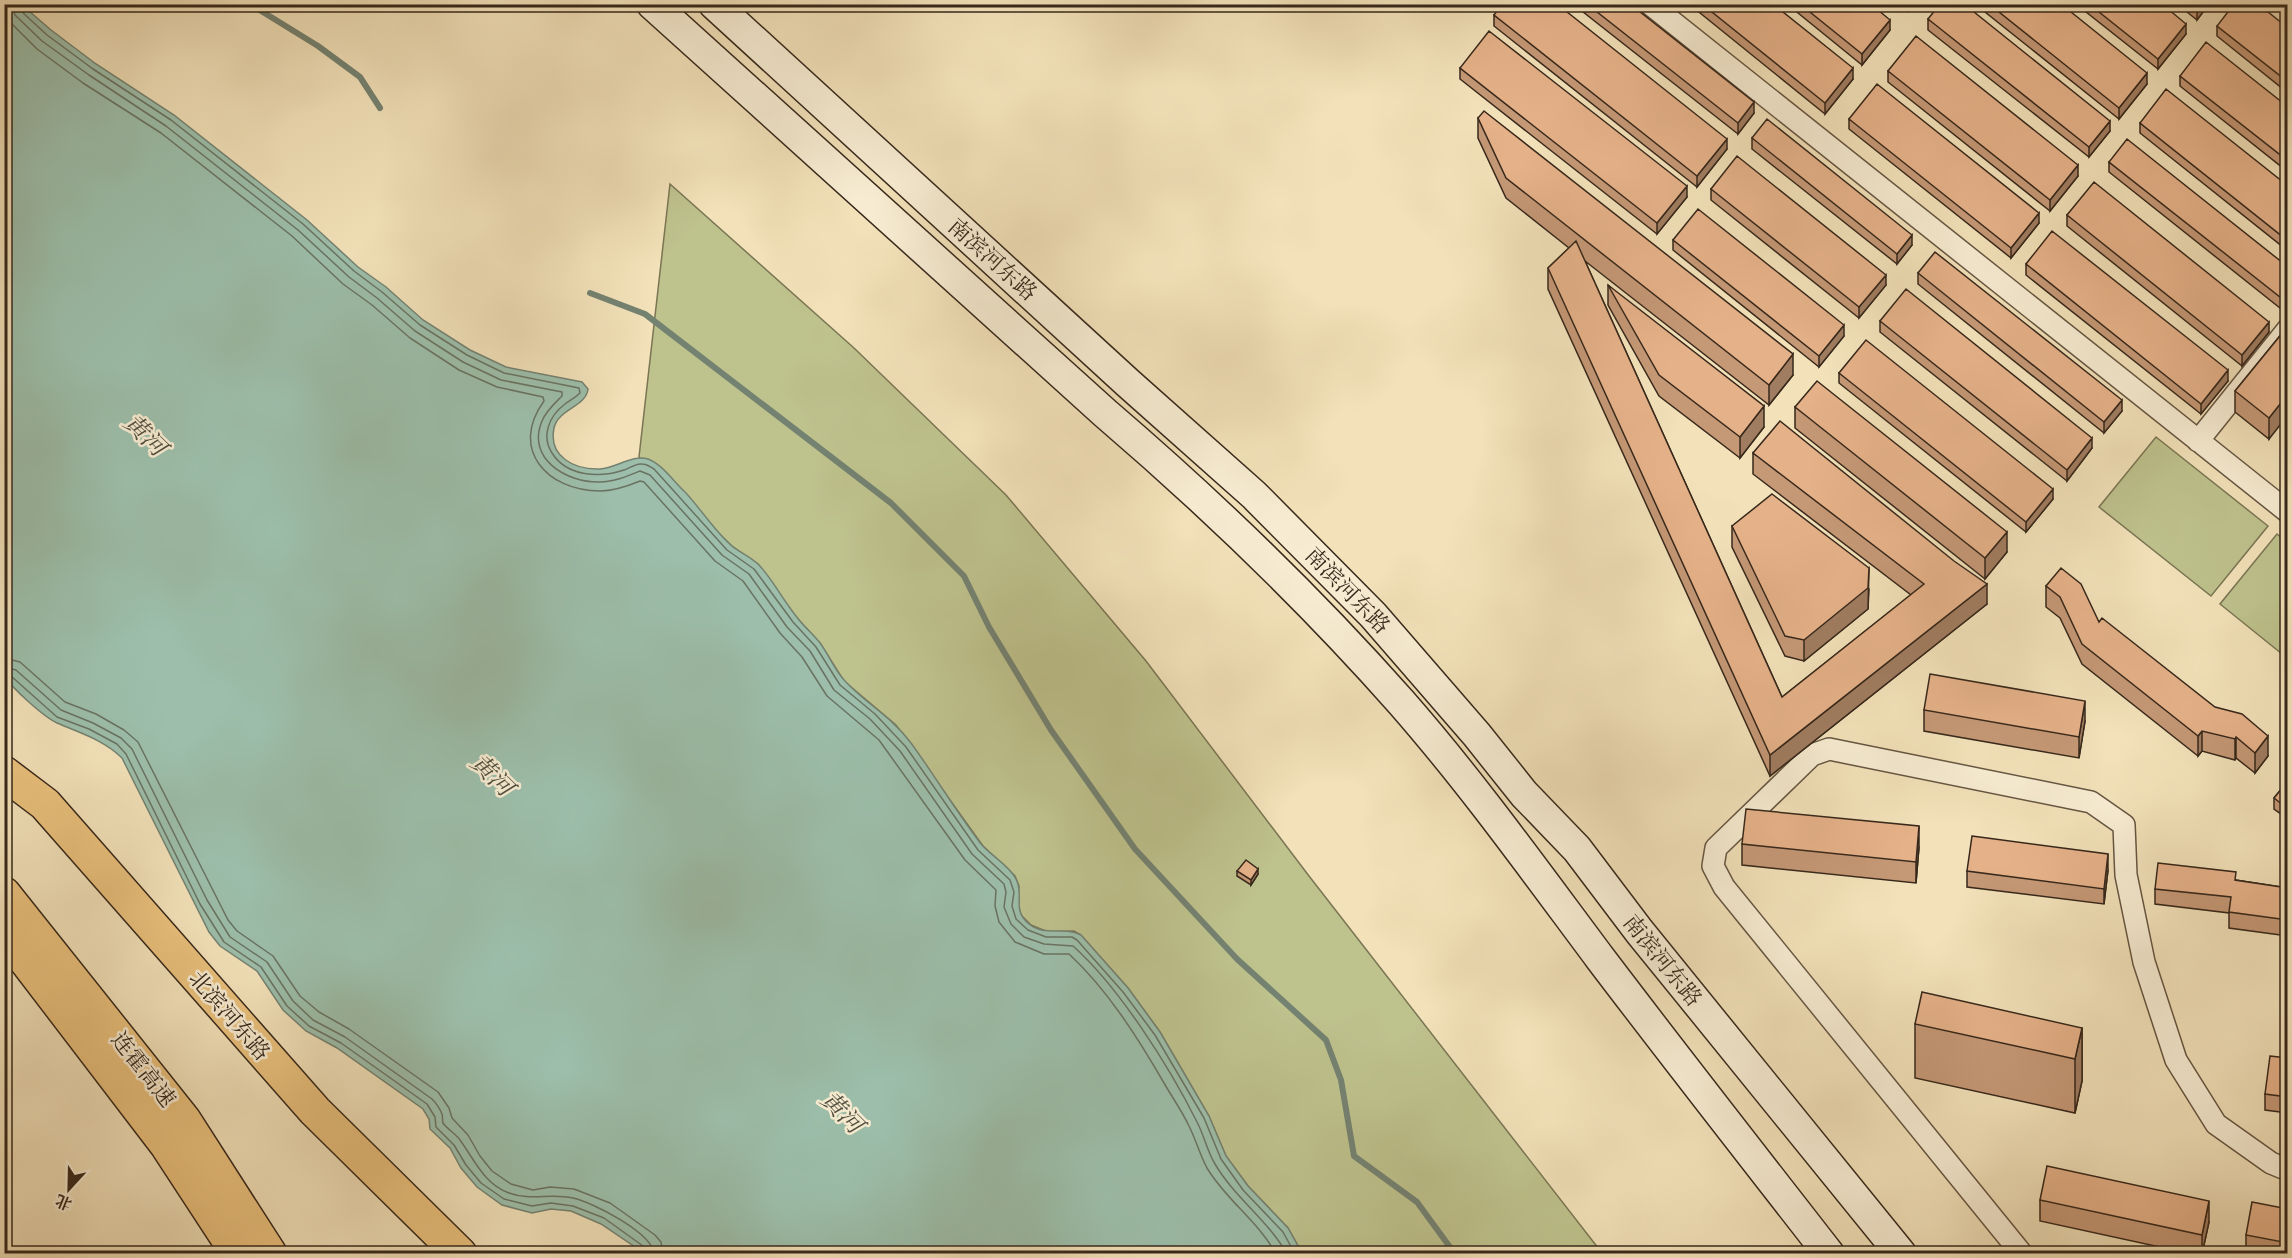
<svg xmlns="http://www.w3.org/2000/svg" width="2292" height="1258" viewBox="0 0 2292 1258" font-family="'EB Garamond','Noto Serif SC',serif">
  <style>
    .green { fill: #bec28d; stroke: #7a7554; stroke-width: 1.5 }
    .water { fill: #9cbeaa; stroke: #748271; stroke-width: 1.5 }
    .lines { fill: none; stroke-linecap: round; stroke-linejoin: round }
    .shore { stroke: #6a7362; stroke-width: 1.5 }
    .stream { stroke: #748271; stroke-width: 6 }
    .minor-casing { stroke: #665642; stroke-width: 24 }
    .secondary-casing { stroke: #37281b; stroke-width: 33 }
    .primary-casing { stroke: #37281b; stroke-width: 36 }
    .motorway-casing { stroke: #37281b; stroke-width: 36 }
    .minor { stroke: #f7ecd2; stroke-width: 21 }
    .secondary { stroke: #f7ecd2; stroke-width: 30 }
    .primary { stroke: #e9c07c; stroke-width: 33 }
    .motorway { stroke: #e9c07c; stroke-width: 33 }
    .wall { fill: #c59876; stroke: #37281b; stroke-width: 1.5 }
    .shaded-wall { fill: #a07c60; stroke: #37281b; stroke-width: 1.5 }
    .building { fill: #e5b189; stroke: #37281b; stroke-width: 1.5 }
    .labels { text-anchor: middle; stroke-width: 5; stroke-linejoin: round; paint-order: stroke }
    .street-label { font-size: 22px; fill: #37281b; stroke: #f7ecd2 }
    .water-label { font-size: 24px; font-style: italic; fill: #504e3f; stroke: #f7ecd2 }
  </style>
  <rect width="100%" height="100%" fill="#f2e1b9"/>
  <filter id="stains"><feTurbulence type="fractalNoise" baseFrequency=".00333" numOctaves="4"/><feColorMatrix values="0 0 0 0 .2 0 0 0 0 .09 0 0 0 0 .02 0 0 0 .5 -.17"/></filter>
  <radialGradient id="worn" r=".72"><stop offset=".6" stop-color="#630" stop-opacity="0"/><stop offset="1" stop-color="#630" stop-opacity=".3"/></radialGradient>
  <!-- green -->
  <path class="green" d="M670 184 854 348 1006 495 1146 661 1309 876 1602 1253H1302L1288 1228 1248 1186 1226 1156 1209 1116 1160 1032 1128 988 1081 935 1074 931 1048 932 1031 925 1021 915 1018 905 1019 886 1015 876 983 846 896 725 844 681 820 643 797 618 758 564 732 546 639 457Z
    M2156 437 2268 526 2211 596 2099 507Z
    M2277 534 2287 542V658L2220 604Z"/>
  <!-- water -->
  <path class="water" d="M4 5H22L51 30 96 64 174 115 307 220 358 267 386 287 423 320 470 350 506 367 582 382 588 389C586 407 558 409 554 428 548 457 575 470 600 469 616 468 633 454 648 459 662 464 674 482 685 492 701 509 715 532 733 547 741 553 751 557 759 565 773 580 783 600 796 616 803 626 813 634 820 643 829 655 835 671 845 681 866 704 891 716 911 743 935 776 956 811 981 844 991 856 1009 865 1016 879 1025 896 1011 909 1029 924 1045 937 1065 926 1081 935L1128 988 1160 1032 1209 1116 1226 1156 1248 1186 1288 1228 1302 1253H644L601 1224 571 1211 551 1209 532 1213 502 1205 477 1187 461 1168 450 1148 430 1129 429 1119 423 1109 337 1048 306 1031 283 1010 257 971 220 946 209 932 122 758C104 740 80 733 57 723 44 717 13 689 5 677Z"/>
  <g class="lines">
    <!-- shore -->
    <path class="shore" d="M11 4 15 15 42 41 89 75 166 126 298 230 349 277 377 298 415 331 463 362 501 380 562 392V396C555 403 546 411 542 421 526 459 567 483 600 482 614 482 628 476 640 471L650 475 722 555 749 574 787 627 810 651 834 690 870 719 900 751 972 854 1004 884 1006 892 1004 907 1011 924 1024 937 1044 944 1073 946C1119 987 1169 1066 1197 1122 1204 1135 1207 1151 1215 1164 1235 1198 1268 1220 1287 1254
      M19 4 21 11 47 35 93 69 171 120 303 224 354 271 382 292 420 325 467 355 504 373 579 388 580 393C575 398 570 400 565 404 549 416 541 436 552 453 567 477 600 478 624 470 630 468 636 463 642 464 647 464 650 467 654 469L727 550 754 569 793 622 816 647 840 685 875 714 906 747 978 850 1010 880 1014 892 1012 906 1016 919 1028 930 1046 937H1072L1077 940 1123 992 1155 1035 1204 1118 1221 1159 1243 1190 1283 1232 1295 1254
      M4 16 37 49 83 83 161 133 292 236 343 284 372 305 410 338 459 370 497 387 543 397 544 401C509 449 547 491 600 491 614 491 628 486 640 481L644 482 715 561 743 581 780 633 802 657 827 696 879 740 965 860 996 890 995 906 999 922 1015 942 1044 954H1069C1107 989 1138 1038 1164 1083 1172 1097 1182 1111 1189 1126 1196 1140 1200 1155 1207 1168 1226 1200 1259 1222 1276 1254
      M4 658 20 662 65 702 96 714 124 730 138 742 228 920 237 931 273 956 300 996 319 1012 349 1029 438 1092 449 1108 452 1118 468 1135 480 1156 492 1171 511 1184 533 1190 550 1187 574 1189 610 1203 655 1235 661 1242 663 1254
      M4 667 16 670 61 710 93 723 121 738 132 749 207 900 230 937 267 962 293 1001 313 1020 345 1037 432 1099C436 1103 440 1109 442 1114 443 1117 442 1121 443 1123 446 1128 456 1134 460 1140 474 1159 484 1184 509 1193 530 1201 551 1193 573 1198 592 1202 653 1233 654 1254
      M4 674 11 676 57 717 89 729 117 744 126 754 200 904 224 942 261 967 287 1006 309 1026 341 1043 427 1104 435 1117 436 1127 454 1145 466 1165 481 1183 504 1199 532 1206 551 1203 573 1206 604 1218 643 1246 646 1254"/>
    <!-- stream -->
    <path class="stream" d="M250 4 318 46 360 77 380 108
      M590 293 645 314 891 503 964 576 989 627 1051 730 1135 849 1237 959 1326 1040 1341 1080 1354 1156 1417 1202 1455 1254"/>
    <!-- minor casing -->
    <g class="minor-casing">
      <path id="minor" d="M1650 4 2288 512
        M2198 441 2288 329
        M2022 1254 1724 887 1713 866 1716 848 1812 755 1829 749 2091 802 2124 825 2126 875 2144 962 2176 1060 2216 1124 2271 1163 2288 1170"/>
    </g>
    <!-- secondary casing -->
    <g class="secondary-casing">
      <path id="secondary" d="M652 4 1105 413C1210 503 1309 598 1401 702 1472 783 1535 871 1600 958 1675 1057 1752 1155 1829 1254
        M714 4 1128 383 1254 495 1373 615 1477 735 1524 794 1577 849 1639 931 1901 1254"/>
    </g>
    <!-- primary casing -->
    <g class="primary-casing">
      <path id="primary" d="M4 773 45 804 315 1111 460 1254"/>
    </g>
    <!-- motorway casing -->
    <g class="motorway-casing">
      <path id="motorway" d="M4 894 184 1120 270 1254
        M4 932 166 1144 238 1254"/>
    </g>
    <!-- minor -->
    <use href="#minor" class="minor"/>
    <!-- secondary -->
    <use href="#secondary" class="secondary"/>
    <!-- primary -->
    <use href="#primary" class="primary"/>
    <!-- motorway -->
    <use href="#motorway" class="motorway"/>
  </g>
  <!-- wall -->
  <path class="wall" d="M1573 4H1630L1754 113 1738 134Z
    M1689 4H1773L1853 79 1825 114Z
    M1787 4H1871L1890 30 1862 65Z
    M1901 4H1915L1909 11Z
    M1975 4H2061L2147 84 2119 119Z
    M2076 4H2162L2186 34 2158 69Z
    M2177 4H2209L2197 20Z
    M2278 4H2288V12Z
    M1494 15 1727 149 1697 187 1494 26Z
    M1928 19 2110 131 2089 157 1928 30Z
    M2217 26 2288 28V93L2217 36Z
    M1460 68 1687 197 1657 234 1460 79Z
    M1888 71 2078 176 2050 211 1888 82Z
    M2180 76 2288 107V172L2180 86Z
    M1478 118 1793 375 1769 405 1585 261 1782 697 1911 595 1753 474V453L1987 604 1770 776 1548 289V268L1569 248 1506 198 1478 138Z
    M1849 119 2039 223 2011 258 1849 129Z
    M2140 123 2288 186V251L2140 133Z
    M1752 138 1912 245 1897 264 1752 149Z
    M2109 162 2288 267V308L2285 312 2109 172Z
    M1711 189 1886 285 1859 318 1711 200Z
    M2067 215 2269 332 2242 366 2067 226Z
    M1673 240 1844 336 1819 367 1673 250Z
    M2026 264 2228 381 2201 414 2026 275Z
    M1918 273 2122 411 2104 433 1918 284Z
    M1608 285 1764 427 1740 458 1659 396 1608 305Z
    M1880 321 2092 448 2067 481 1880 332Z
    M2288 326 2269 439 2235 412V391Z
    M1839 373 2053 499 2026 532 1839 383Z
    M1795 407 2007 552 1985 579 1795 428Z
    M1732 526 1869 589 1868 609 1804 661 1785 656 1732 547Z
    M2046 586 2099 622 2268 756 2255 773 2236 758 2235 760 2202 751 2198 756 2082 664 2060 618 2046 607Z
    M1924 710 2085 721 2079 758 1924 731Z
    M2288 781V819L2274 809V798Z
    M1742 844 1919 847 1916 883 1742 865Z
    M2108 870 2104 904 1967 887V871Z
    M1237 871 1258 874 1251 885 1237 876Z
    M2236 880 2288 888V936L2229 928V913L2155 904V889Z
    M1915 1024 2082 1028V1081L2075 1113 1915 1078Z
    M2288 1058V1113L2265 1110V1094Z
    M2040 1200 2209 1222 2202 1254H2192L2040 1221Z
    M2288 1209V1254H2259L2246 1251V1235Z"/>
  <!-- shaded-wall -->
  <path class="shaded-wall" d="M1909 4H1915L1909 11Z
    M2201 4H2209L2197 20V10Z
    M1890 20V30L1862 65V54Z
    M2186 24V34L2158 69V59Z
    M1853 68V79L1825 114V103Z
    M2147 73V84L2119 119V108Z
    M1754 102V113L1738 134V123Z
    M2110 121V131L2089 157V147Z
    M1727 139V149L1697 187V176Z
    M2078 165V176L2050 211V200Z
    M1687 186V197L1657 234V223Z
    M2039 213V223L2011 258V248Z
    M1912 235V245L1897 264V254Z
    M1886 275V285L1859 318V307Z
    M2288 298V308L2285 312V301Z
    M2269 322V332L2242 366V355Z
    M1844 325V336L1819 367V356Z
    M1793 354V375L1769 405V385Z
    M2228 370V381L2201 414V404Z
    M2288 394V415L2269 439V418Z
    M2122 400V411L2104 433V422Z
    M1764 406V427L1740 458V437Z
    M2092 438V448L2067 481V470Z
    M2053 489V499L2026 532V522Z
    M2007 532V552L1985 579V558Z
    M1869 568 1868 609 1804 661V640Z
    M1987 584V604L1770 776V755Z
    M2085 701V721L2079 758V737Z
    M2202 731V751L2198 756V736Z
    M2268 736V756L2255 773V753Z
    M2236 737V758L2235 760V739Z
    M1919 826V847L1916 883V862Z
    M2108 854V870L2104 904V889Z
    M1258 869V874L1251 885V880Z
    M2082 1028V1081L2075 1113V1059Z
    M2209 1201V1222L2202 1254V1235Z"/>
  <!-- building -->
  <path class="building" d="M1502 4H1557L1727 139 1697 176 1494 15Z
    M1587 4H1630L1754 102 1738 123Z
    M1702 4H1773L1853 68 1825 103Z
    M1800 4H1871L1890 20 1862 54Z
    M1940 4H1964L2110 121 2089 147 1928 19Z
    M1989 4H2061L2147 73 2119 108Z
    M2089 4H2162L2186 24 2158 59Z
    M2190 4H2201L2197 10Z
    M2234 4H2258L2288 28V82L2217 26Z
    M1489 31 1687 186 1657 223 1460 68Z
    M1916 36 2078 165 2050 200 1888 71Z
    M2206 42 2288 107V161L2180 76Z
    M1877 84 2039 213 2011 248 1849 119Z
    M2166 89 2288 186V241L2140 123Z
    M1484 111 1793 354 1769 385 1506 178 1478 118Z
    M1767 119 1912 235 1897 254 1752 138Z
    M2127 139 2288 267V298L2285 301 2109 162Z
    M1737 156 1886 275 1859 307 1711 189Z
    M2094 182 2269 322 2242 355 2067 215Z
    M1698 209 1844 325 1819 356 1673 240Z
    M2052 231 2228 370 2201 404 2026 264Z
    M1576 241 1782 697 1924 584 1753 453 1780 421 1954 561 1987 584 1770 755 1548 268Z
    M1935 252 2122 400 2104 422 1918 273Z
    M1608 285 1764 406 1740 437 1659 375Z
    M1906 289 2092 438 2067 470 1880 321Z
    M2288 326V394L2269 418 2235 391Z
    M1866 340 2053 489 2026 522 1839 373Z
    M1817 381 2007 532 1985 558 1795 407Z
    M1772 494 1869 568 1868 588 1804 640 1785 636 1732 526Z
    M2061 568 2081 584 2099 622 2102 618 2215 707 2242 714 2268 736 2255 753 2236 737 2235 739 2202 731 2198 736 2082 644 2060 597 2046 586Z
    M1930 674 2085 701 2079 737 1924 710Z
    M2288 781V809L2274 798Z
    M1746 809 1919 826 1916 862 1742 844Z
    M1972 836 2108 854 2104 889 1967 871Z
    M1246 860 1258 869 1251 880 1237 871Z
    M2158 863 2236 872 2235 880 2288 888V920L2229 912 2231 897 2155 889Z
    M1922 992 2082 1028 2075 1059 1915 1024Z
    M2270 1056 2288 1058V1097L2265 1094Z
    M2047 1166 2209 1201 2202 1235 2040 1200Z
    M2252 1202 2288 1209V1243L2246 1235Z"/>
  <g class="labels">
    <!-- street labels -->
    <g class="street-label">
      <text transform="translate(993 259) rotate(42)" y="8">南滨河东路</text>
      <text transform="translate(1348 590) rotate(46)" y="8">南滨河东路</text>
      <text transform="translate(1663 960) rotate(51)" y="8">南滨河东路</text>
      <text transform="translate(230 1015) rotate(49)" y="8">北滨河东路</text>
      <text transform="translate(144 1069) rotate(52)" y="8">连霍高速</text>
    </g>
    <!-- water labels -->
    <g class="water-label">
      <text transform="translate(145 435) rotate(44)" y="8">黄河</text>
      <text transform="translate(492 775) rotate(44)" y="8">黄河</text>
      <text transform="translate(842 1112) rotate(45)" y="8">黄河</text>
    </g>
  </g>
  <!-- margin -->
  <rect width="2292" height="1258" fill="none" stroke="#f2e1b9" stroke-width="24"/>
  <rect x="6" y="6" width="2280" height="1246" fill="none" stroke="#37281b" stroke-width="3"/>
  <rect x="12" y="12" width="2268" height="1234" fill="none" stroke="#37281b" stroke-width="1.5"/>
  <!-- north arrow -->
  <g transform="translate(69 1189) rotate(202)" stroke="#f7ecd2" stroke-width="4.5" paint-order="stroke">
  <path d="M0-4.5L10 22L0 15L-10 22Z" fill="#37281b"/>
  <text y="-9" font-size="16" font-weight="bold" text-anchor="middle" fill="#37281b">北</text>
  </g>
  <rect width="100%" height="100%" filter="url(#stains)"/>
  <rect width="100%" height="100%" fill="url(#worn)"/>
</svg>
